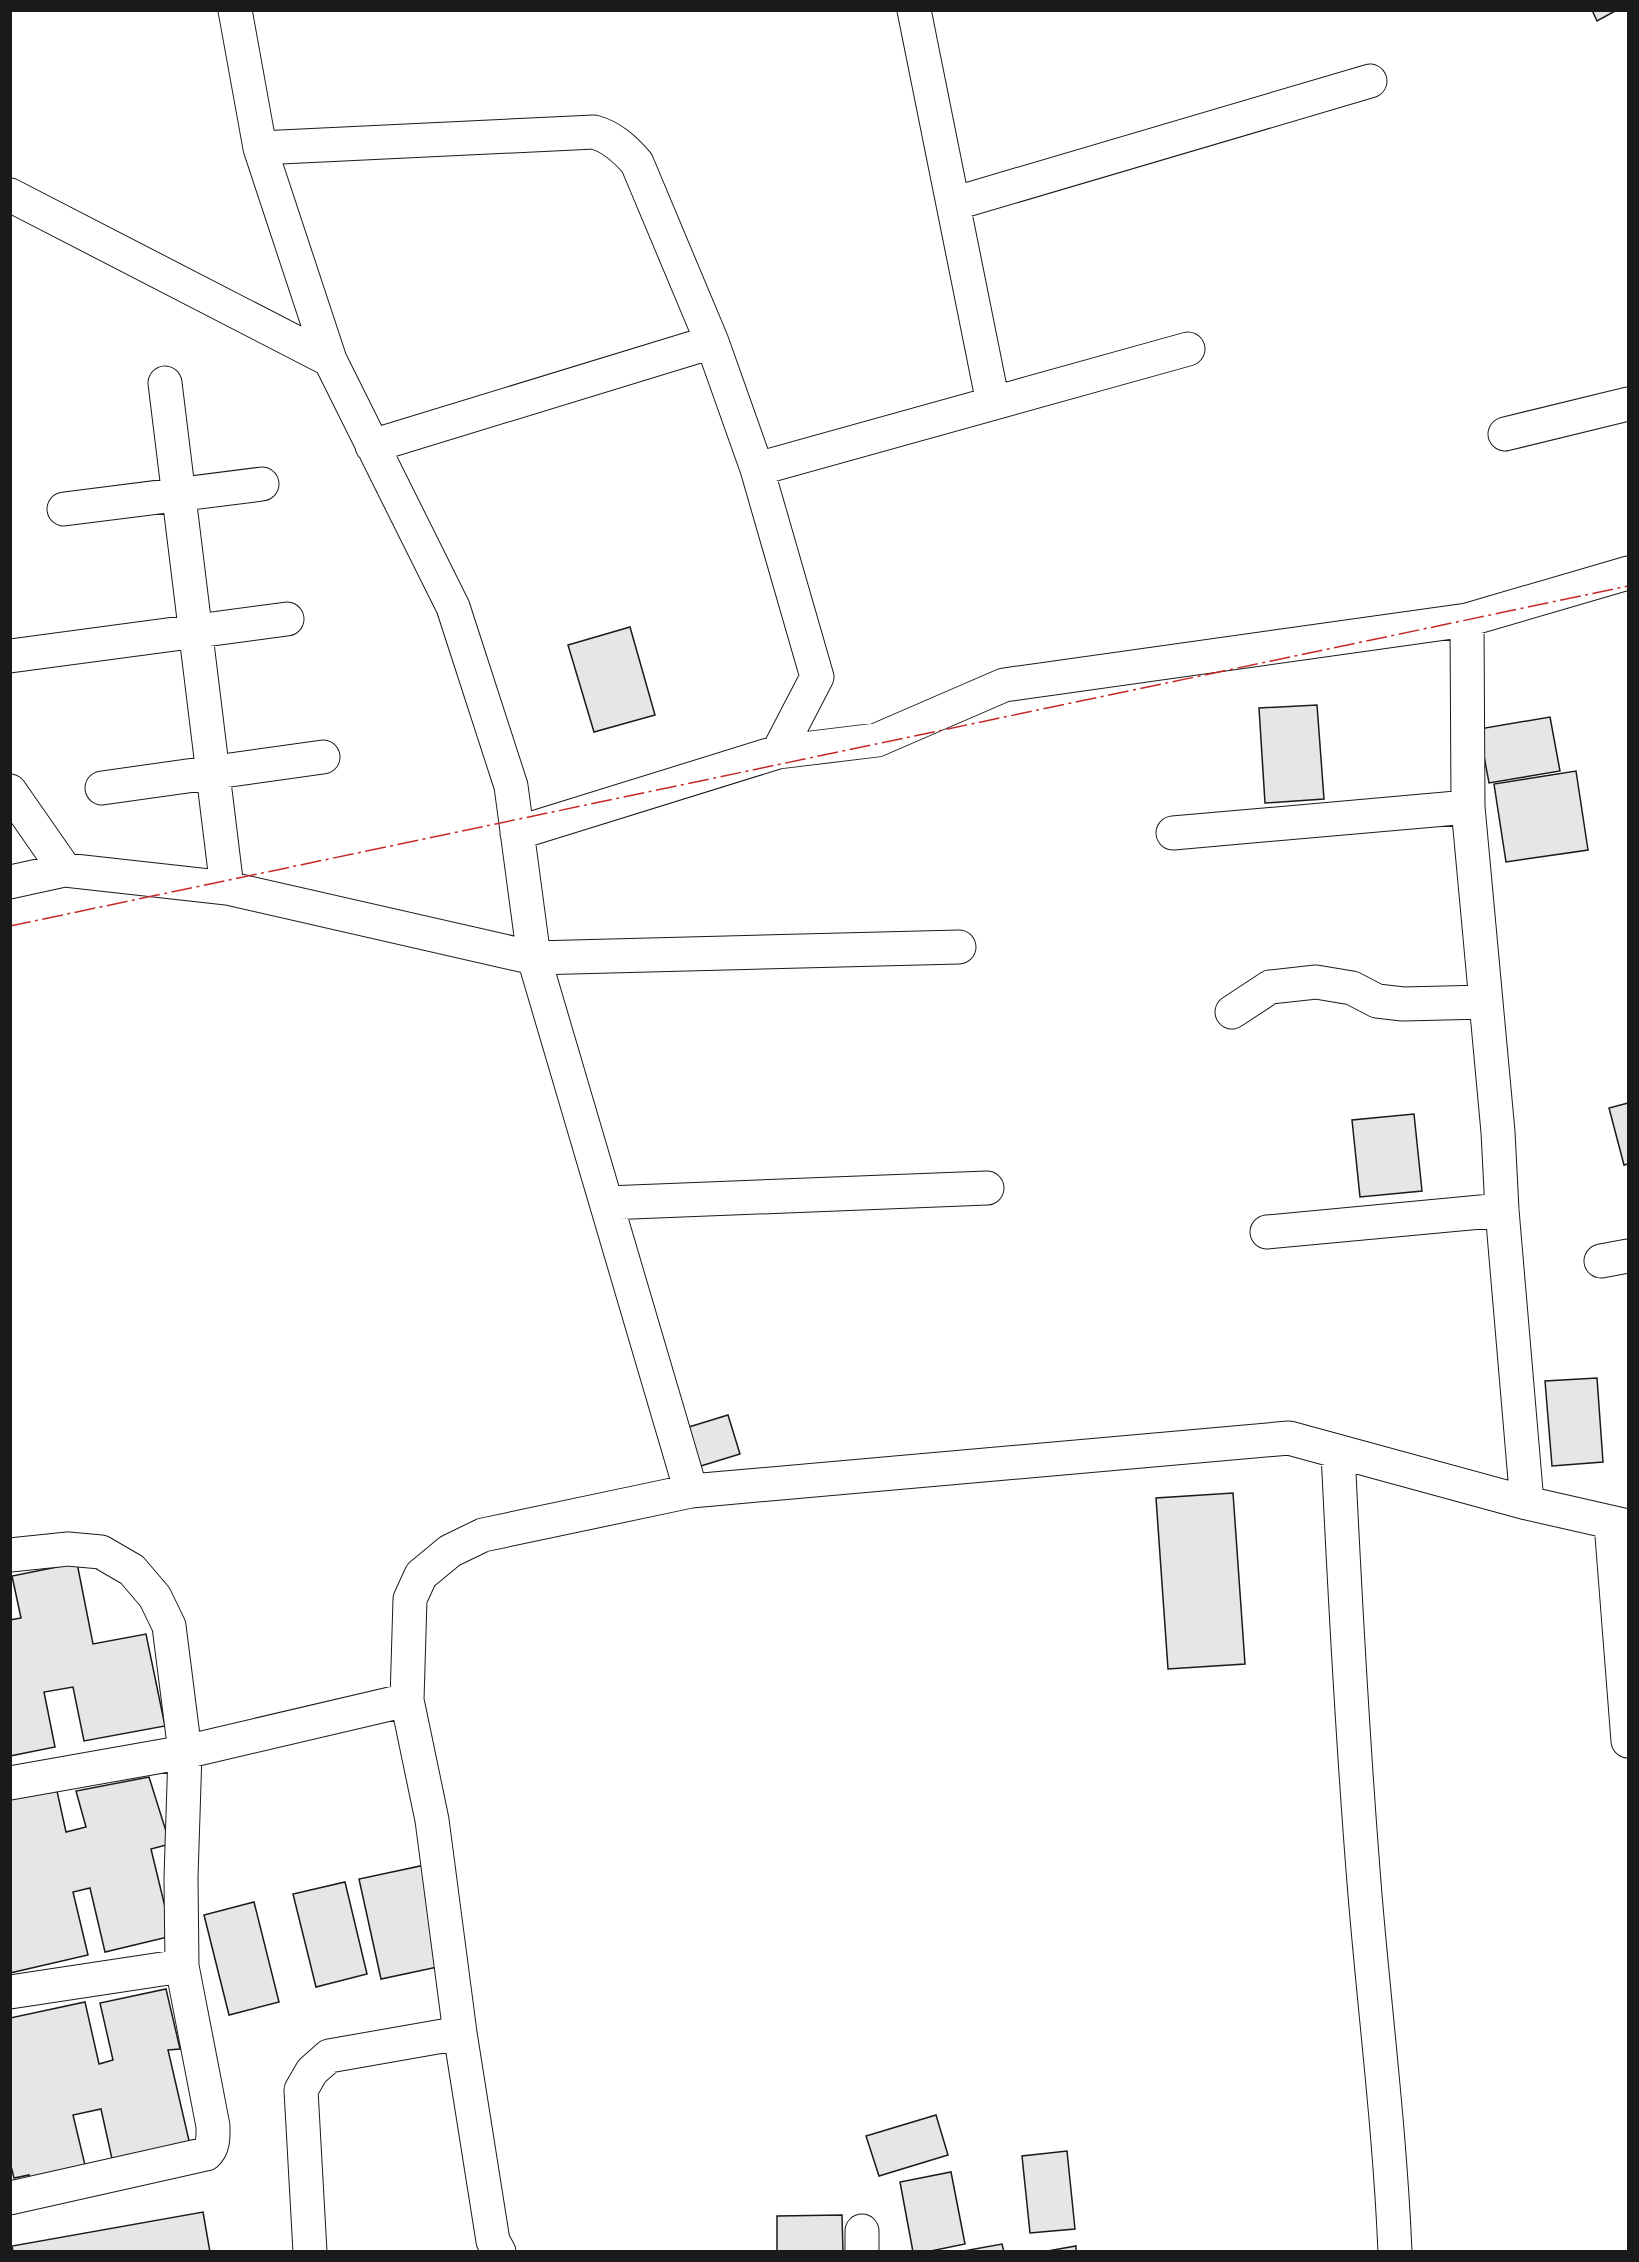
<svg xmlns="http://www.w3.org/2000/svg" width="1639" height="2262" viewBox="0 0 1639 2262" font-family="'DM Sans',sans-serif">
  <style>
    .building { fill: #e6e6e6; stroke: #1a1a1a; stroke-width: 1.5 }
    .lines { fill: none; stroke-linecap: round; stroke-linejoin: round }
    .street-casing { stroke: #1a1a1a; stroke-width: 35 }
    .street { stroke: #fff; stroke-width: 33 }
    .power { stroke: #c62828; stroke-width: 1.5; stroke-dasharray: 21 4.5 3 4.5; stroke-linecap: butt }
  </style>
  <rect width="100%" height="100%" fill="#fff"/>
  <!-- building -->
  <path class="building" d="M1592 10H1617L1597 21Z
    M630 627 655 715 594 732 568 645Z
    M1317 705 1324 799 1265 803 1259 708Z
    M1550 717 1560 771 1489 783 1479 729Z
    M1576 771 1588 850 1506 862 1494 784Z
    M1628 1103V1164L1624 1165 1609 1108Z
    M1414 1114 1422 1191 1360 1197 1352 1120Z
    M1597 1378 1603 1462 1552 1466 1545 1381Z
    M728 1415 740 1454 691 1469 679 1430Z
    M1233 1493 1245 1664 1168 1669 1156 1498Z
    M77 1563 93 1644 146 1634 165 1726 84 1741 73 1687 44 1692 55 1747 10 1756V1620L21 1618 12 1576Z
    M149 1777 170 1844 151 1849 172 1936 105 1952 90 1888 73 1892 88 1955 10 1973V1799L57 1791 66 1832 86 1827 76 1791Z
    M425 1865 447 1965 381 1979 359 1879Z
    M345 1882 367 1974 316 1987 293 1894Z
    M254 1902 279 2002 229 2015 204 1915Z
    M166 1989 180 2049 168 2050 190 2145 112 2159 101 2109 73 2115 85 2165 31 2187 29 2175 14 2178 10 2162V2018L85 2002 99 2064 113 2060 100 2003Z
    M936 2115 948 2155 879 2176 866 2136Z
    M1067 2151 1075 2229 1030 2233 1022 2156Z
    M951 2172 965 2244 926 2252H913L900 2182Z
    M203 2212 210 2252H13L12 2246Z
    M842 2215 843 2252H777V2216Z
    M1002 2244 1004 2252H958Z
    M1076 2246V2252H1042Z"/>
  <g class="lines">
    <!-- street casing -->
    <g class="street-casing">
      <path id="street" d="M235 10 260 148 330 360 453 607 511 786 534 958 691 1491
        M914 10 993 403
        M260 148 594 132C612 137 625 149 637 163L712 342 757 469 817 677 778 752 517 833
        M10 195 330 360
        M953 204 1370 81
        M165 383 227 888
        M1505 434 1628 404
        M372 446 712 342
        M757 469 1188 349
        M64 509 262 484
        M1467 620 1468 807 1498 1132 1502 1210 1527 1503
        M10 656 287 619
        M778 752 877 740 1004 685 1467 620 1628 573
        M102 788 323 757
        M10 791 65 870
        M1173 833 1468 807
        M10 882 65 870 227 888 534 958 959 947
        M1232 1012 1270 987 1316 982 1352 988 1377 1001 1403 1004 1486 1002
        M607 1203 987 1188
        M1267 1232 1502 1210
        M1601 1261 1628 1256
        M1338 1452C1345 1600 1353 1747 1365 1895 1375 2014 1390 2132 1395 2252
        M1611 1523 1628 1741
        M10 1555 68 1549 101 1552 132 1570 155 1597 169 1626 185 1752 407 1700
        M10 1783 185 1752 181 1878 182 1966 213 2126C213 2136 214 2147 206 2154L10 2198
        M10 1992 182 1966
        M862 2231V2252
        M310 2252 301 2090 312 2071 329 2056 460 2033
        M499 2252 493 2241 460 2033 432 1820 407 1700 410 1599 421 1575 450 1551 483 1535 691 1491 1289 1438 1527 1503 1628 1526"/>
    </g>
    <!-- street -->
    <use href="#street" class="street"/>
    <!-- power -->
    <path class="power" d="M10 926 1628 586"/>
  </g>
  <!-- border -->
  <rect width="1639" height="2262" fill="none" stroke="#1a1a1a" stroke-width="24"/>
</svg>
